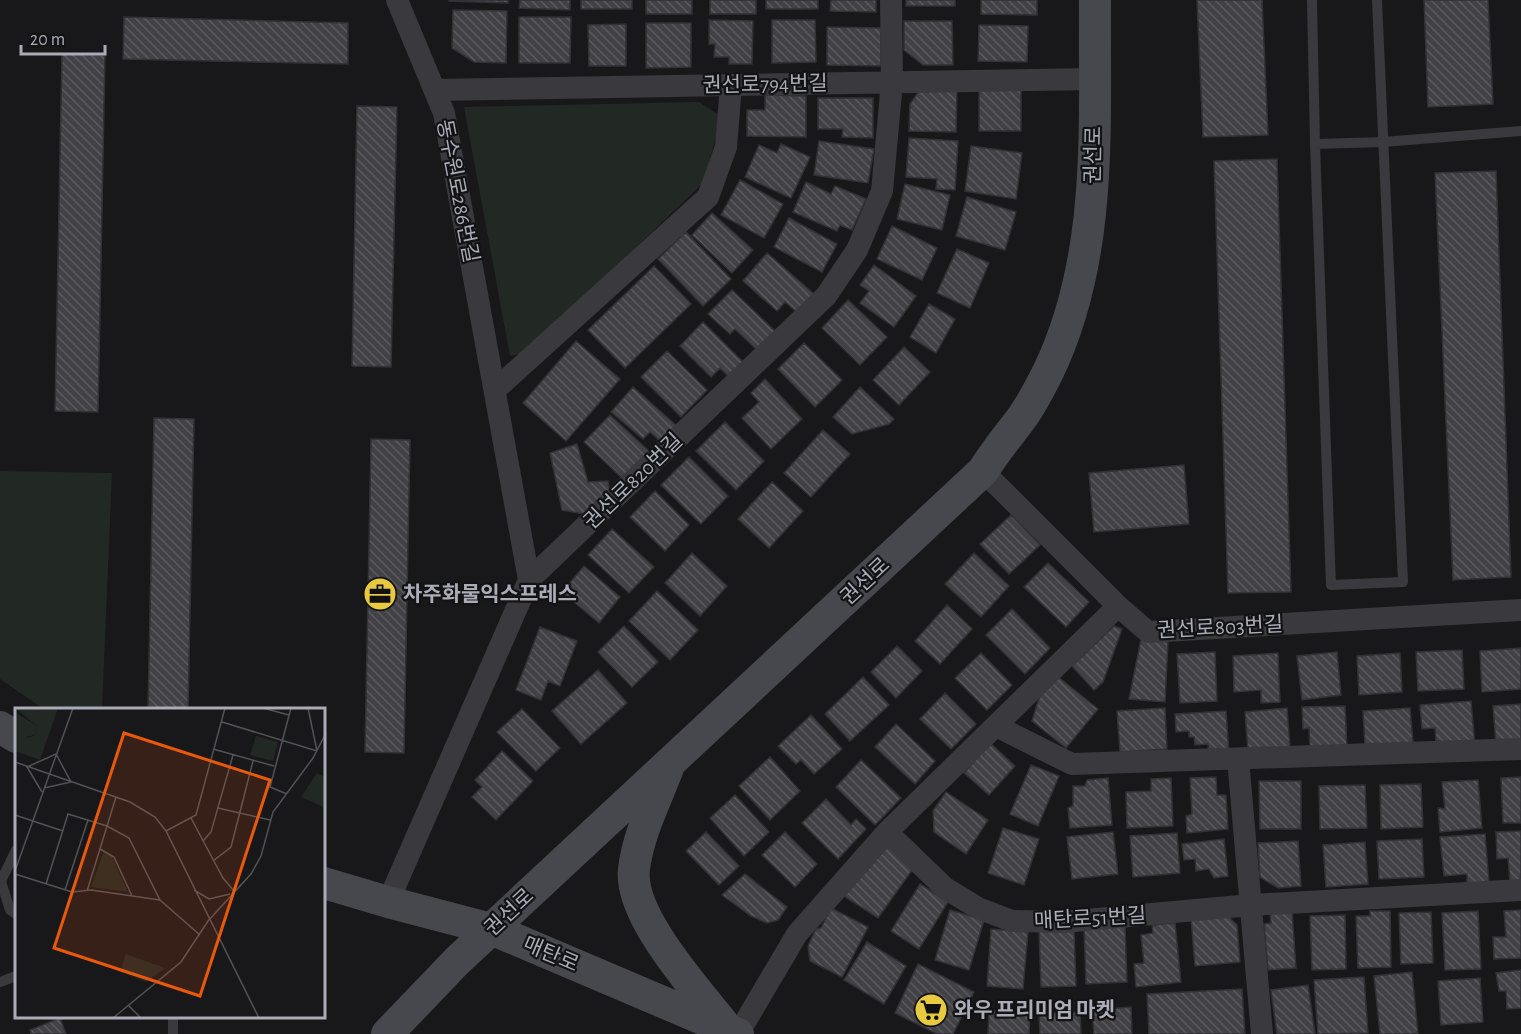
<svg xmlns="http://www.w3.org/2000/svg" width="1521" height="1034" viewBox="0 0 1521 1034" font-family="'Alegreya Sans','Noto Sans KR',sans-serif">
  <style>
    .park { fill: #222924 }
    .building { fill: url(#building-back-hatch); stroke: #323135; stroke-width: 1.5 }
    .lines { fill: none; stroke-linecap: round; stroke-linejoin: round }
    .lane { stroke: #39393e; stroke-width: 10 }
    .street { stroke: #39393e; stroke-width: 22 }
    .secondary { stroke: #47474e; stroke-width: 32 }
    .labels { text-anchor: middle; stroke-width: 4.5; stroke-linejoin: round; paint-order: stroke }
    .street-label { font-size: 21px; fill: #aaacb8; stroke: #131214 }
    .poi-label { font-size: 21px; font-weight: bold; fill: #aaacb8; stroke: #131214; text-anchor: start }
    .inset-road { fill: none; stroke: #525359; stroke-width: 1.5 }
    .view { fill: #e8590c; fill-opacity: 0.15; stroke: #e8590c; stroke-width: 3 }
    .inset-edge { fill: none; stroke: #aaacb8; stroke-width: 3 }
  </style>
  <defs>
    <pattern id="building-back-hatch" width="6" height="6" patternUnits="userSpaceOnUse" patternTransform="scale(1.5)"><rect width="6" height="6" fill="#424146"/><path d="M-1 5l2 2M0 0l6 6M5-1l2 2" fill="none" stroke="#5b5a5f"/></pattern>
  </defs>
  <rect width="100%" height="100%" fill="#181719"/>
  <!-- park -->
  <path class="park" d="M699 102 722 117 703 183 527 352 510 356 464 107Z
    M0 471 112 473 102 710H45L0 679Z"/>
  <!-- building -->
  <path class="building" d="M449 0H508V3L449 1Z
    M520 0H570V10L519 8Z
    M581 0H632V9H581Z
    M646 0H692V14H646Z
    M710 0H756V14H710Z
    M766 0H818V9H766Z
    M831 0H876V12L830 11Z
    M906 0H955V6H906Z
    M981 0H1037V15L981 14Z
    M1197 0H1262L1268 135 1203 137Z
    M1424 0H1488L1493 104 1428 107Z
    M453 10 507 11 506 63 474 62 452 48Z
    M124 17 348 23V64L123 59Z
    M519 17H571L570 63H519Z
    M709 20 753 21 752 64H729V57H714L715 44H709Z
    M772 20H815L816 62 772 63Z
    M904 21H952L953 65H923L904 50Z
    M646 23H691V67L646 68Z
    M626 24V66H589L588 25Z
    M979 25 1028 26 1027 62 978 61Z
    M827 27 881 28V66L827 65Z
    M62 54 105 55 98 412 55 411Z
    M922 87 957 89 956 132 909 131 910 104Z
    M979 88 1021 89V131H979Z
    M765 95 806 96V137L747 136V110H765Z
    M818 98H873V138L842 137 843 129H818Z
    M357 106 397 107 391 367 352 366Z
    M909 138 958 141 955 190 936 189 937 179 906 177Z
    M819 141 874 149 868 183 814 175Z
    M781 144 810 157 791 198 745 177 759 145 777 153Z
    M971 146 1022 153 1016 199 965 191Z
    M1277 159 1291 592 1228 593 1214 161Z
    M1496 171 1511 577 1453 580 1435 173Z
    M740 180 783 204 764 238 721 215Z
    M806 182 831 194 835 186 866 199 852 230 840 225 837 231 793 212Z
    M905 184 950 195 942 230 897 219Z
    M967 197 1016 212 1005 250 956 236Z
    M712 213 753 250 732 273 692 235Z
    M789 218 837 244 822 272 774 247Z
    M892 226 937 248 922 280 877 259Z
    M686 232 731 279 703 306 658 259Z
    M957 249 989 263 970 308 937 293Z
    M767 253 814 294 798 313 785 302 777 311 743 281Z
    M874 265 916 296 894 327 860 303 869 291 860 285Z
    M654 266 691 304 625 368 588 330Z
    M732 290 776 332 758 351 735 329 730 334 708 314Z
    M848 300 887 337 860 365 822 328Z
    M929 304 955 319 936 353 910 337Z
    M703 322 746 365 732 380 720 368 711 377 680 346Z
    M576 341 620 379 566 441 523 403Z
    M804 343 842 380 815 407 778 369Z
    M904 347 930 372 899 405 873 380Z
    M667 351 707 390 681 417 641 377Z
    M765 379 802 419 771 449 742 418 759 402 751 393Z
    M633 387 678 427 663 444 650 432 643 439 611 412Z
    M860 387 894 419 889 424 852 434 833 417Z
    M610 415 650 452 624 480 584 442Z
    M154 418 194 419 188 710H148Z
    M725 422 764 461 736 490 696 451Z
    M823 430 850 454 811 497 784 473Z
    M371 439 410 440 404 753 365 752Z
    M577 444 588 482 608 481 611 500 590 515 562 510 550 453Z
    M689 457 728 496 701 524 661 485Z
    M1184 465 1189 524 1094 532 1089 473Z
    M772 482 803 511 769 548 738 519Z
    M655 491 689 525 665 551 630 517Z
    M1011 515 1040 545 1009 574 980 544Z
    M612 529 654 567 629 593 588 555Z
    M692 553 727 586 700 616 665 583Z
    M974 553 1009 586 981 617 945 584Z
    M1048 563 1089 602 1066 627 1024 587Z
    M584 566 620 597 599 623 562 592Z
    M657 591 698 630 670 660 629 621Z
    M947 605 972 629 940 664 915 641Z
    M1012 609 1050 648 1025 674 986 635Z
    M624 626 658 662 632 687 598 652Z
    M1114 626 1122 629 1103 682 1094 690 1072 666Z
    M540 627 577 641 560 686 548 681 541 700 516 690Z
    M1141 639 1168 642 1165 702 1129 699Z
    M897 646 922 671 896 698 871 672Z
    M1521 648V689L1482 692 1480 651Z
    M1462 650 1464 689 1418 691 1416 652Z
    M1215 652 1217 701 1180 703 1177 654Z
    M1337 652 1341 695 1302 700 1297 656Z
    M981 653 1012 685 987 710 955 678Z
    M1278 653 1280 702 1261 703V690L1234 692 1233 656Z
    M1400 653 1402 692 1359 695 1357 656Z
    M598 670 627 703 581 744 552 711Z
    M1057 676 1098 709 1066 748 1032 721 1039 698Z
    M863 677 889 705 850 741 825 714Z
    M945 693 976 724 951 749 920 719Z
    M1471 701 1475 746 1436 741 1435 728 1422 729 1420 705Z
    M1521 704V743L1496 744 1493 706Z
    M1345 706 1347 748 1310 749 1309 728 1303 729 1302 707Z
    M1165 708 1167 749 1120 752 1117 711Z
    M1287 708 1290 747 1248 750 1245 712Z
    M1410 708 1413 743 1365 746 1363 711Z
    M522 709 560 748 536 771 497 732Z
    M1226 711 1229 755 1209 757 1208 744 1195 745 1194 737H1189V731L1176 732 1175 714Z
    M811 715 842 749 814 774 801 760 796 764 778 746Z
    M896 724 935 761 915 784 875 747Z
    M990 743 1015 766 989 795 964 773Z
    M502 751 533 781 496 820 472 797 482 787 475 780Z
    M770 757 800 791 770 820 739 786Z
    M861 760 901 798 875 825 836 787Z
    M1031 765 1059 776 1038 826 1010 814Z
    M1216 777 1217 795H1226L1228 829 1187 833 1186 816 1192 814 1190 778Z
    M1521 777V823H1503L1501 778Z
    M1108 778 1112 825 1070 828 1068 808 1073 806V786H1085L1087 780Z
    M1171 778 1173 826 1127 828 1126 792 1151 791V779Z
    M1478 780 1482 828 1440 832 1438 808 1445 809 1442 782Z
    M1259 781H1301V829H1260Z
    M1421 784 1423 827 1381 829 1380 785Z
    M1365 785 1367 828 1320 829 1319 786Z
    M946 792 988 820 966 854 934 832 933 811Z
    M735 795 769 832 744 856 710 818Z
    M826 799 851 825 856 819 866 829 838 859 802 823Z
    M1003 828 1039 839 1024 885 988 873Z
    M1521 831V881L1510 882 1508 858 1497 859 1496 832Z
    M706 832 739 866 719 885 686 851Z
    M785 832 817 864 795 887 762 855Z
    M1113 832 1118 874 1072 879 1067 837Z
    M1177 833 1180 873 1133 877 1130 836Z
    M1485 834 1489 882 1467 884V874L1444 876 1440 837Z
    M1224 839 1228 876 1214 878 1209 869 1196 871 1195 859 1184 860 1182 844Z
    M1422 839 1424 877 1379 879 1377 841Z
    M1298 841 1301 886 1278 888 1260 877 1258 843Z
    M1365 842 1368 884 1326 887 1323 845Z
    M889 845 915 866 878 918 844 896Z
    M745 874 787 907 778 920 767 923 751 916 722 895Z
    M920 884 948 902 919 949 891 931Z
    M831 908 868 927 842 977 810 961 808 946 816 929 821 928Z
    M950 910 984 920 969 970 935 960Z
    M1521 910V958L1494 959 1493 937H1506L1504 911Z
    M1292 911 1296 968 1268 970 1264 924 1271 923 1270 913Z
    M1370 911H1390L1391 967 1358 968 1356 916H1370Z
    M1478 911 1481 969 1445 970 1442 913Z
    M1431 912 1433 963 1401 964 1399 913Z
    M1226 914 1237 925 1240 962 1195 966 1191 918Z
    M1345 915 1346 969 1312 970 1310 916Z
    M1175 923 1181 982 1136 987 1134 964 1144 963 1141 935 1153 933 1152 925Z
    M1125 925 1127 982 1086 984 1084 927Z
    M991 929 1028 932 1023 989 987 986Z
    M1074 929 1076 986 1041 987 1039 931Z
    M867 942 906 966 884 1004 844 980Z
    M918 964 974 992 953 1034H937L895 1013Z
    M1521 970V1008L1507 1009 1506 991H1499L1496 973Z
    M1412 972 1418 1034H1380L1374 976Z
    M1364 977 1368 1033 1318 1034 1314 980Z
    M1480 978 1483 1022 1441 1025 1438 981Z
    M1308 985 1315 1034H1277L1271 990Z
    M1242 989 1245 1034H1149L1147 994Z
    M1131 1007 1132 1034H1094L1092 1010Z
    M989 1011 1030 1013 1029 1034H988Z
    M1080 1012 1081 1034H1040L1039 1014Z
    M60 1018 66 1034H31L30 1030Z"/>
  <g class="lines">
    <!-- lane -->
    <path class="lane" d="M1312 0 1315 144 1331 585 1403 582 1377 0
      M1315 144 1383 142 1521 131
      M16 850 1 881 10 910 16 914
      M0 982 16 976
      M173 1034V1018"/>
    <!-- street -->
    <path class="street" d="M397 0 444 113 529 580
      M435 90 1094 79
      M495 390 708 197 726 147 731 85
      M983 471 1118 606 1148 632 1521 610
      M996 726 1072 764 1521 749
      M1238 759 1262 1034
      M887 832 945 888 978 908 1012 921 1064 922 1251 905 1521 890
      M388 902 529 580 826 296 857 250 882 191 892 82 891 0
      M738 1034 797 934 887 832 1118 606"/>
    <!-- secondary -->
    <path class="secondary" d="M0 727 16 737
      M668 768C656 800 638 834 634 869 628 915 697 990 725 1026
      M324 883 388 902 491 929 738 1034
      M387 1034 457 961 983 471C994 453 1008 436 1021 419 1031 405 1040 388 1048 372 1104 256 1094 125 1095 0"/>
  </g>
  <!-- icons -->
  <defs>
    <g id="office-disc" transform="scale(1.725)"><circle r="9.5" fill="#e8ca40" stroke="#131214"/><path d="M-6-3h4V-5.5h4V-3h4V5H-6ZM-1-4.5V-3h2v-1.5ZM-6 0V1H6V0Z" fill="#111"/></g>
    <g id="supermarket-disc" transform="scale(1.725)"><circle r="9.5" fill="#e8ca40" stroke="#131214"/><path d="M-6-5.5h2.5l.6 2H6L4.5 2H-2.5L-4.4-4H-6ZM-1.5 3.2a1.3 1.3 0 1 0 .1 0ZM3 3.2a1.3 1.3 0 1 0 .1 0Z" fill="#111"/></g>
  </defs>
  <g fill-rule="evenodd">
    <use href="#office-disc" x="380" y="594"/>
    <use href="#supermarket-disc" x="931" y="1010"/>
  </g>
  <g class="labels">
    <!-- street labels -->
    <g class="street-label">
      <text transform="translate(765 84) rotate(-1)" y="7">권선로794번길</text>
      <text transform="translate(1093 155) rotate(-89)" y="7">권선로</text>
      <text transform="translate(458 191) rotate(79)" y="7">동수원로286번길</text>
      <text transform="translate(633 481) rotate(-44)" y="7">권선로820번길</text>
      <text transform="translate(865 581) rotate(-43)" y="7">권선로</text>
      <text transform="translate(1220 627) rotate(-3)" y="7">권선로803번길</text>
      <text transform="translate(509 912) rotate(-43)" y="7">권선로</text>
      <text transform="translate(1090 918) rotate(-3)" y="7">매탄로51번길</text>
      <text transform="translate(551 954) rotate(23)" y="7">매탄로</text>
    </g>
    <!-- poi labels -->
    <g class="poi-label">
      <text x="403" y="601">차주화물익스프레스</text>
      <text x="954" y="1017">와우 프리미엄 마켓</text>
    </g>
  </g>
  <!-- overview -->
  <g transform="translate(15 708)">
    <rect width="310" height="310" fill="#181719"/>
    <path d="M0 4 22 18 20 27 0 31Z" fill="#222924"/>
    <path d="M0 0H43L25 52 0 43V31L6 27 13 30 20 27 22 18ZM241 28 263 34 258 53 235 47ZM302 65 310 69V100L286 89ZM89 143 97 149 113 184 76 179ZM111 246 150 260 131 274 105 264Z" fill="#222924"/>
    <path class="inset-road" d="M248 0 274 7M293 0 302 43M207 14 302 43M198 41 259 58M0 54 115 94 140 109 151 123 244 310M27 84 12 59 41 46 56 74 29 80M272 86 255 79 276 0M203 100 255 112M0 107 48 123M176 110 208 170 219 183M151 123 181 107 210 0M188 133 196 124 218 47M85 141 99 149 117 188M198 153 216 139 238 53M0 163 58 0M0 166 57 184 76 182 145 192M31 176 53 106 92 118 114 130 145 192 185 227M50 182 73 112M179 182 194 191 215 186M72 183 101 89M113 297 126 310M98 310 166 254 193 213 236 166 246 148 258 104 298 50 311 25"/>
    <path class="view" d="M109 25 255 72 185 288 39 240Z"/>
    <rect width="310" height="310" class="inset-edge"/>
  </g>
  <!-- scale -->
  <path d="M21 45v9h84v-9" fill="none" stroke="#aaacb8" stroke-width="3"/>
  <text x="30" y="45" font-size="18" fill="#aaacb8" stroke="#131214" stroke-width="4.5" paint-order="stroke">20 m</text>
</svg>
